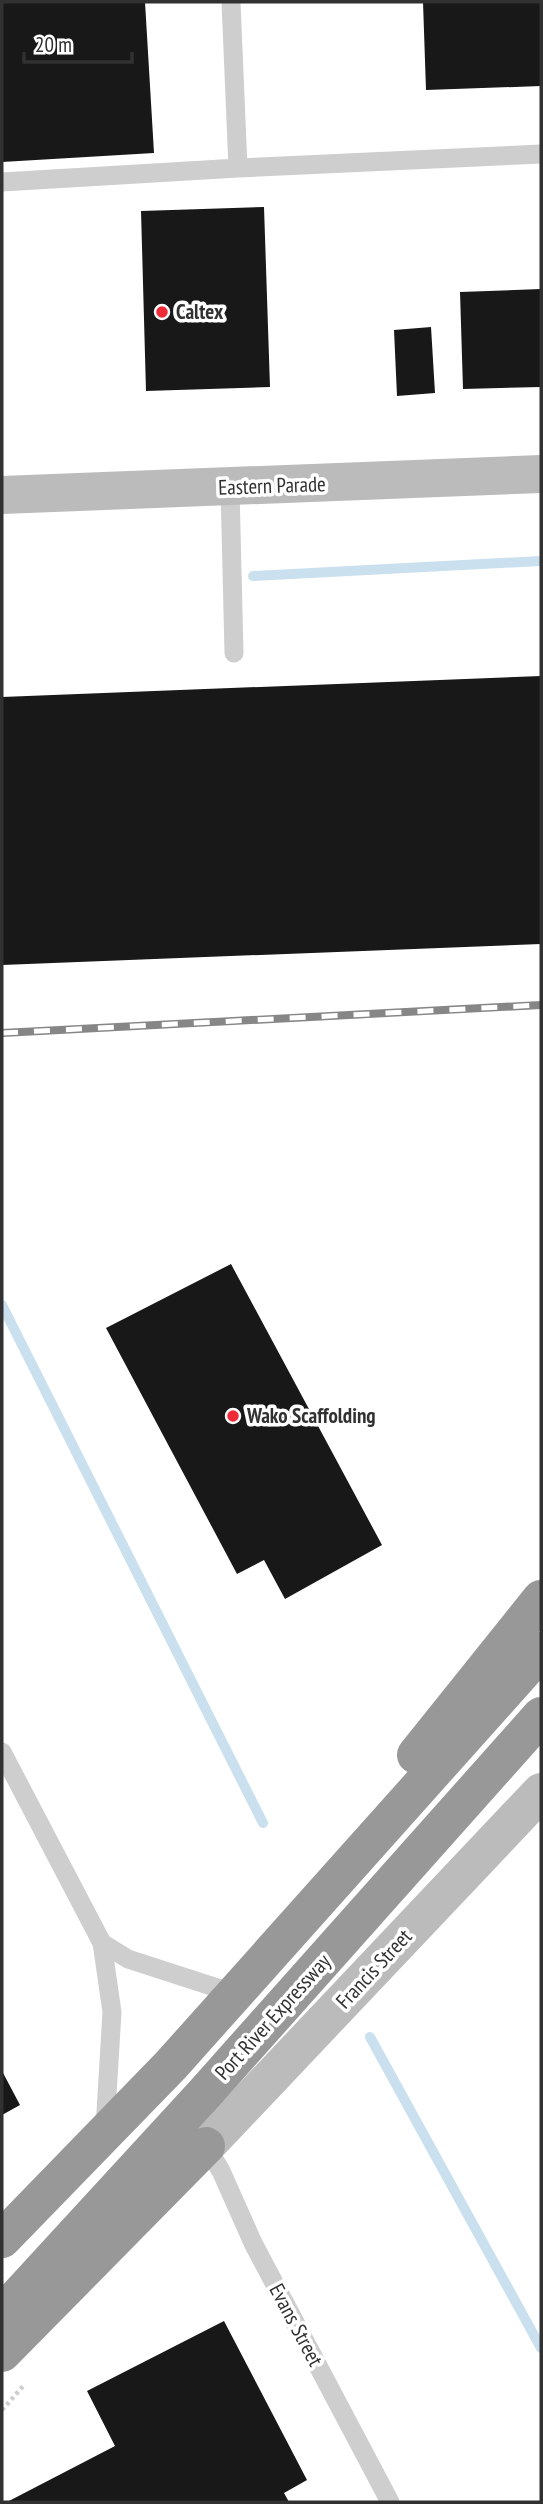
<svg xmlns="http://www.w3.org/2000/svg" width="543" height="2504" viewBox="0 0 543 2504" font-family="'PT Sans Narrow',sans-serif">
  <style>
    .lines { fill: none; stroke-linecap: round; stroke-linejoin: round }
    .stream { stroke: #cae0ef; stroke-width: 10 }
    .building { fill: #181818 }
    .path { stroke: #cecece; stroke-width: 4.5; stroke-dasharray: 3.5 3.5; stroke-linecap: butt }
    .service { stroke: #cecece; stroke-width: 19 }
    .secondary { stroke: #bbb; stroke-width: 38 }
    .motorway { stroke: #989898; stroke-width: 38 }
    .rail-casing { stroke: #868686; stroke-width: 8 }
    .rail { stroke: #fff; stroke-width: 5; stroke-dasharray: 16; stroke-linecap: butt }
    .poi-dot { fill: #ef2b3a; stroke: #fff; stroke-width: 2.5 }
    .labels { text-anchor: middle; stroke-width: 7; stroke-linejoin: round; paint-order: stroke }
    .poi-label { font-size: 21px; font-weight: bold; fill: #313131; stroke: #fff; text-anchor: start }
    .street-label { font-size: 21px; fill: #313131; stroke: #fff }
  </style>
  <rect width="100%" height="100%" fill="#fff"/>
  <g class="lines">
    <!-- stream -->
    <path class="stream" d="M253 576 541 561
      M2 1305 263 1823
      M370 2037 541 2348"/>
  </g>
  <!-- building -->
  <path class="building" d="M2 2H145L154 153 2 162Z
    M423 2H541V86L426 90Z
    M264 207 270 387 146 391 141 211Z
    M541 289V387L463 389 460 292Z
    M431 327 435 393 397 396 394 330Z
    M541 676V944L2 965V697Z
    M231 1264 382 1545 285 1599 264 1560 237 1574 106 1328Z
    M2 2071 20 2105 2 2115Z
    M224 2321 307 2480 284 2493 289 2502H7L115 2446 87 2391Z"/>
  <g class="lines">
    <!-- path -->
    <path class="path" d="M2 2410 25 2384"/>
    <!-- service -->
    <path class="service" d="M231 2 238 168
      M2 182 238 168 541 154
      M230 488 234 653
      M2 1752 102 1943 128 1959 236 1994
      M102 1943 112 2012 105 2128
      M206 2146 221 2171 253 2243 390 2502"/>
    <!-- secondary -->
    <path class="secondary" d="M2 495 541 474
      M206 2146 541 1792"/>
    <!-- motorway -->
    <path class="motorway" d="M416 1755 541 1599
      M2 2239 171 2065 541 1651
      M2 2314 205 2093 541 1716
      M2 2353 206 2146"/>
    <!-- rail casing -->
    <g class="rail-casing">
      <path id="rail" d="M2 1033 541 1005"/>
    </g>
    <!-- rail -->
    <use href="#rail" class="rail"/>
  </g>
  <!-- markers -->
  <g class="poi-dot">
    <circle cx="162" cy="312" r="7"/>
    <circle cx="233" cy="1416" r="7"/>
  </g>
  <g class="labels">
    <!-- poi labels -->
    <g class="poi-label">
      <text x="176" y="319">Caltex</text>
      <text x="247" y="1423">Wako Scaffolding</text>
    </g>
    <!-- street labels -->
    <g class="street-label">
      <text transform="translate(272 486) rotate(-2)" y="7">Eastern Parade</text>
      <text transform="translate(374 1969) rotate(-47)" y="7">Francis Street</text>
      <text transform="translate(273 2017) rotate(-48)" y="7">Port River Expressway</text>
      <text transform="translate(296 2325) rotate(62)" y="7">Evans Street</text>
    </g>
  </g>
  <!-- border -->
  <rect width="543" height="2504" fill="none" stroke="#313131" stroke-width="7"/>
  <!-- scale -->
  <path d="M24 52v10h108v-10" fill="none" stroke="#313131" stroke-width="3.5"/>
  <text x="35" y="52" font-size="21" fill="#313131" stroke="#ffffff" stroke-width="5" paint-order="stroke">20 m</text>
</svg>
